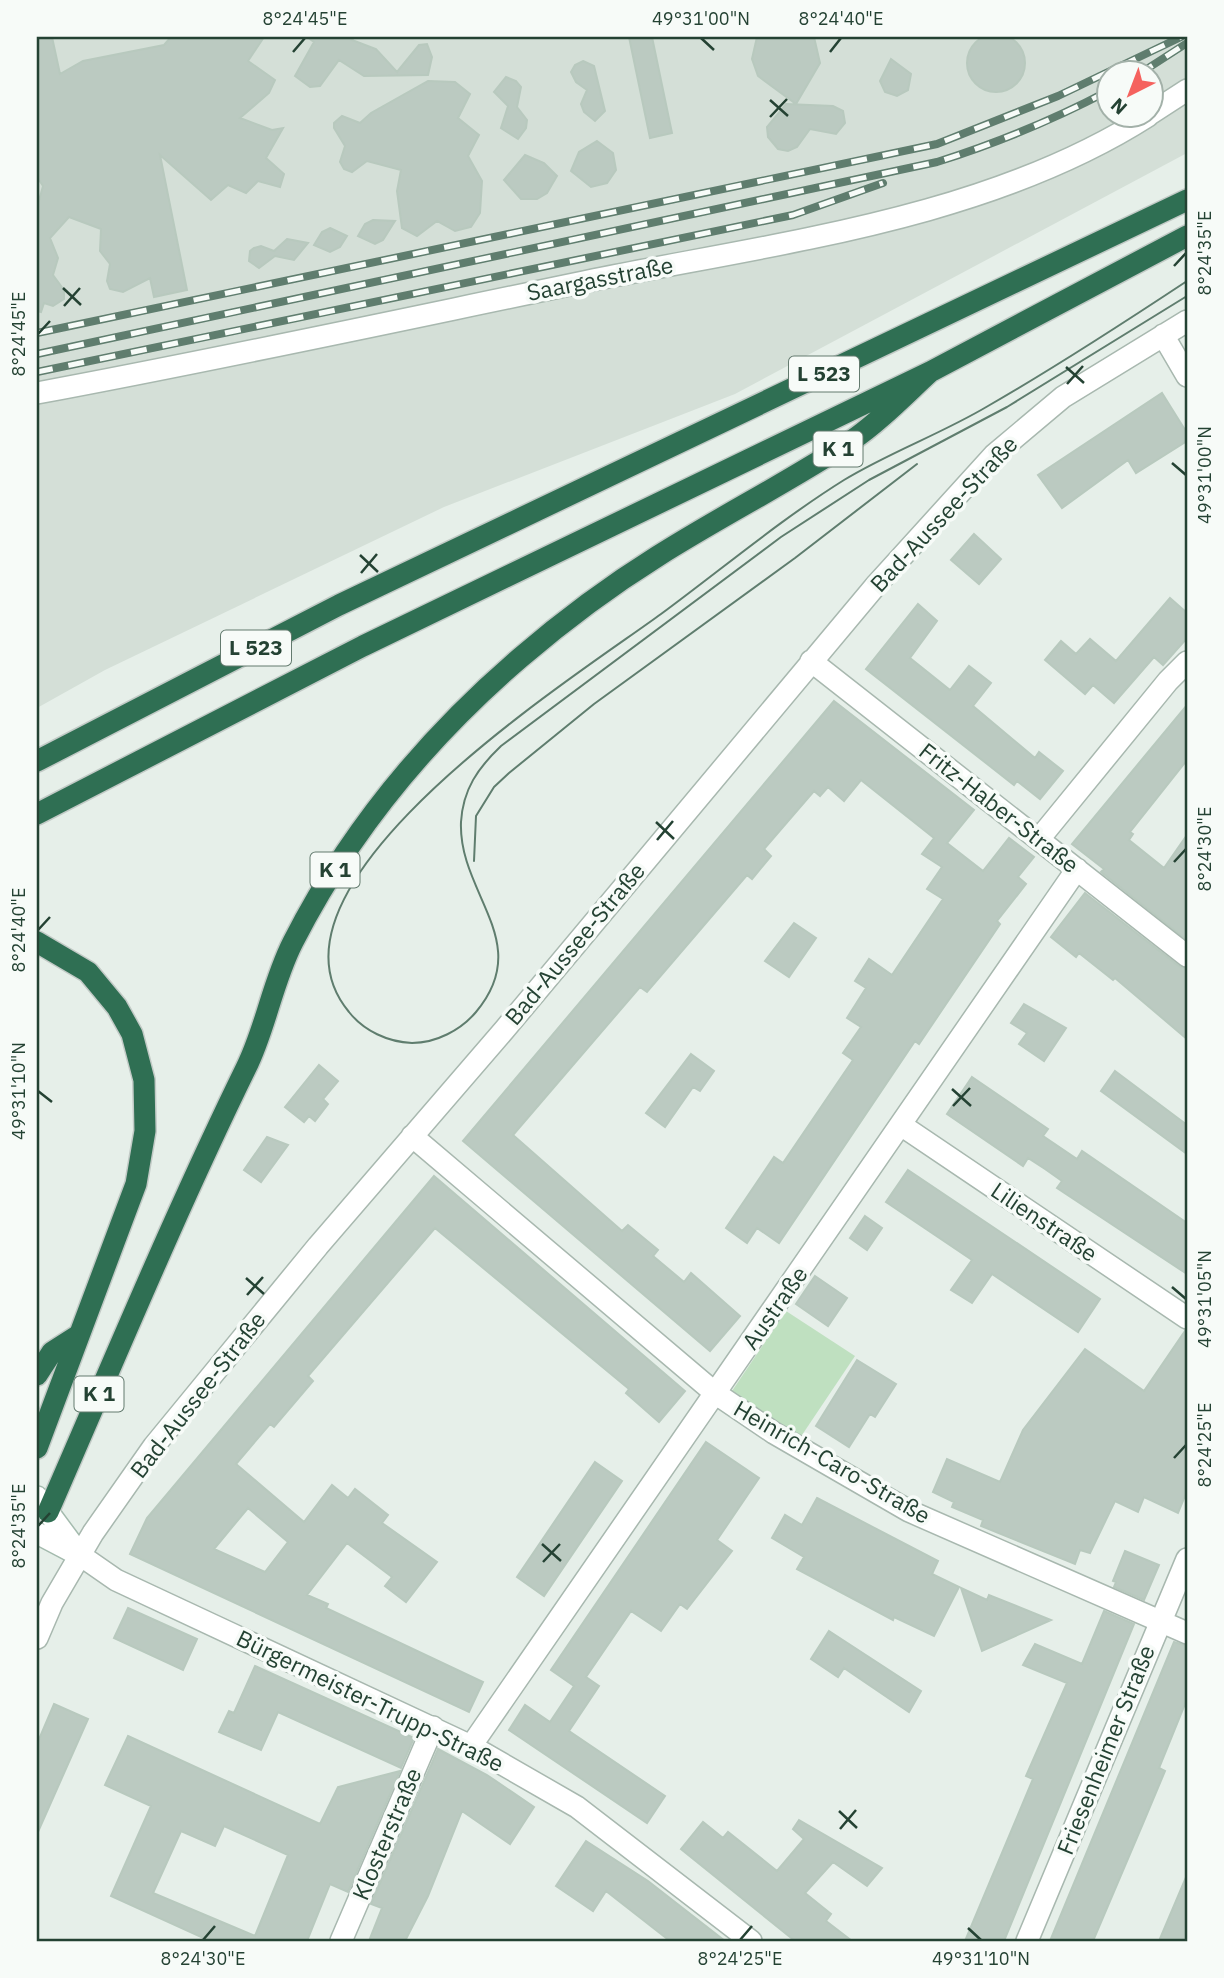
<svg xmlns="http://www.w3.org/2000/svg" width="1224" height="1978" viewBox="0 0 1224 1978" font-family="'IBM Plex Sans',sans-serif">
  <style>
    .built { fill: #d4dfd7; fill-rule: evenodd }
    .green { fill: #bfe0c0 }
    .building { fill: #bbcac1; stroke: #b8c9be; stroke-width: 2; fill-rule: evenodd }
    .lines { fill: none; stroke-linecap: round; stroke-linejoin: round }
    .street-casing { stroke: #a8b8af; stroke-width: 24 }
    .secondary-casing { stroke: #a4bbae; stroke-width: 24 }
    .highway-casing { stroke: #c2cac6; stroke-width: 24 }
    .street { stroke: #fff; stroke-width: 21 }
    .secondary { stroke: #fff; stroke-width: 21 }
    .highway { stroke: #2f6f53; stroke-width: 21 }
    .tram { stroke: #5f7d6e; stroke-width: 2 }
    .rail-casing { stroke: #5f7d6e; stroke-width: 8 }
    .rail { stroke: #f7fbf8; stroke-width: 5; stroke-dasharray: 16; stroke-linecap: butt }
    .ticks { fill: none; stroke: #244233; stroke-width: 2.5 }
    .labels { text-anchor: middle; stroke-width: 7; stroke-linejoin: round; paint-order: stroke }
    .shield { fill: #f7fbf8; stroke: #637a6e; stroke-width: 2 }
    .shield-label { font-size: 21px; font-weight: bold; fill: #244233 }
    .street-label { font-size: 23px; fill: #244233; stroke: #f7fbf8 }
    .neatline { fill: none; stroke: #244233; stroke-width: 2.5 }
    .ticks-label { font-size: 18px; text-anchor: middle; fill: #244233 }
  </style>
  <rect width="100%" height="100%" fill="#e6efe9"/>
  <!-- built -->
  <path class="built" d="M37 37H1187V153L735 394 444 507 105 670 37 708ZM1108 74H1150V116H1108Z"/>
  <!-- green -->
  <path class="green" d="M786 1311 855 1356 800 1438 730 1394Z"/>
  <!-- building -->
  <path class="building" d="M967 63a29 29 0 1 1 58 0a29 29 0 1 1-58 0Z
    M37 37H52L60 74 83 61 164 45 171 37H264L248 61 275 80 269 93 240 118 272 130 283 128 266 158 284 174 280 187 258 181 246 193 228 185 211 200 160 155 187 290 154 297 150 278 123 292 110 289 107 281 110 264 100 251 101 229 69 217 50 238 58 258 53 275 64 290V299L53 306 44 303 41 312 37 311V208L43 186 37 177Z
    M307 37H355L352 40 376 49 397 72 419 45 427 44 432 57 428 75 364 76 339 60 320 86 310 87 295 76 314 42Z
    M629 37H652L672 133 650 138Z
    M757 37H814L820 63 796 104 758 76 752 59Z
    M891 59 911 74 908 90 897 96 885 92 880 81Z
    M583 61 594 66 605 111 595 121 584 112 581 104 587 90 576 82 571 72 575 65Z
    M506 77 516 81 521 87 517 107 527 120 526 128 518 139 501 128 508 106 494 92Z
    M428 81 455 82 470 94 458 118 479 135 468 156 482 181 480 213 471 227 455 231 437 221 417 236 402 228 397 191 401 170 367 161 352 172 344 169 340 162 345 146 334 128V123L342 116 360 123 371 113Z
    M786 104 833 106 843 111 845 123 836 134 810 129 797 147 788 151 778 149 768 137 767 127Z
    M597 141 613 153 616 170 607 183 591 187 571 171 579 152Z
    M525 155 544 163 557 176 547 193 537 199H521L504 180Z
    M373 220 395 221 383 240 375 244 358 236 365 224Z
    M330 228 347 236 340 247 330 252 314 245 322 232Z
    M287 239 308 243 294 260 275 256 259 268 249 261 250 251 254 248 261 246 274 251Z
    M1162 393 1187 433V441L1136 473 1128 460 1062 508 1038 475Z
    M974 534 1001 559 979 584 951 560Z
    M1170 598 1187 613V638L1163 665 1154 657 1114 703 1093 685 1085 694 1045 660 1061 641 1076 654 1090 639 1116 661Z
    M918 604 937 621 910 658 950 690 969 666 991 683 973 706 1035 758 1039 752 1063 771 1040 799 1017 781 1014 785 866 669Z
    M834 701 974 810 947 843 983 871 1009 838 1034 857 1018 877 1026 884 997 921 1000 924 919 1044 915 1041 779 1243 757 1228 747 1243 726 1228 774 1157 783 1163 853 1060 843 1053 861 1027 847 1018 866 988 855 981 869 959 892 975 943 899 927 889 942 867 922 854 934 838 861 780 844 801 828 787 820 796 814 791 764 849 771 856 752 879 747 875 647 992 640 987 513 1135 622 1231 628 1225 658 1250 653 1256 684 1282 691 1273 740 1316 710 1351 463 1141Z
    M1187 705V760L1130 832 1133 834 1129 840 1164 868 1187 835V940L1101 872 1104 869 1072 844Z
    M1085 893 1179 966 1187 969V1039L1115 978 1113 980 1079 953 1076 957 1051 937Z
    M794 923 816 938 789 977 765 961Z
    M1024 1004 1066 1028 1044 1061 1019 1044 1027 1033 1011 1023Z
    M691 1054 714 1071 700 1091 693 1087 665 1127 646 1113Z
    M319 1065 338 1081 323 1099 328 1104 315 1121 309 1116 304 1122 285 1107Z
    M1115 1071 1187 1125V1154L1101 1091Z
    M972 1077 1048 1129 1043 1136 1077 1159 1082 1151 1187 1223V1274L1057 1188 1062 1181 1045 1169 1028 1158 1023 1166 947 1114Z
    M267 1137 288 1145 261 1182 244 1170Z
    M908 1170 1100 1299 1078 1332 992 1274 972 1303 951 1290 972 1260 886 1202Z
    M434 1176 685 1391 659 1422 626 1393 629 1389 435 1228 308 1376 313 1381 274 1427 270 1424 236 1464 304 1522 332 1485 348 1498 355 1489 388 1515 382 1523 437 1562 406 1602 385 1586 392 1577 347 1543 307 1595 328 1604 326 1608 483 1682 469 1712 130 1554 147 1518ZM248 1508 288 1542 265 1572 214 1549Z
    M865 1216 882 1228 867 1250 850 1238Z
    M815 1276 847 1298 828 1326 796 1304Z
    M1185 1331 1187 1491 1178 1513 1144 1497 1138 1512 1115 1501 1090 1553 1080 1550 1075 1564 981 1526 983 1520 952 1507 954 1502 933 1492 947 1459 1000 1482 1023 1430 1085 1349 1144 1391Z
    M857 1360 896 1384 875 1417 870 1414 849 1447 816 1426Z
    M706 1442 759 1478 717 1540 732 1551 687 1609 680 1604 661 1631 631 1611 586 1677 599 1686 569 1731 665 1796 647 1823 509 1730 525 1705 550 1722 574 1686 551 1670Z
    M595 1462 622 1481 544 1596 517 1577Z
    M817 1498 938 1561 932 1574 959 1587 934 1636 894 1617 893 1620 797 1569 804 1557 772 1538 785 1515 802 1525Z
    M1125 1551 1159 1565 1144 1600 1114 1587 1116 1582 1113 1581Z
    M961 1588 987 1600 989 1595 1051 1620 982 1651Z
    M128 1608 197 1639 183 1670 114 1638Z
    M1104 1611 1134 1624 1004 1941H965L1033 1779 1026 1776 1067 1683 1023 1665 1035 1644 1082 1664Z
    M829 1631 921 1691 909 1712 844 1668 838 1677 811 1659Z
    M1174 1642 1187 1646V1699L1159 1768 1165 1771 1144 1821 1093 1941H1050Z
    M255 1666 414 1738 401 1768 278 1712 261 1750 219 1732 229 1711 234 1713Z
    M54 1704 88 1719 37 1834V1744Z
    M128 1736 320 1824 338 1787 400 1771 348 1892 330 1884 307 1941H210L111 1896 151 1806 105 1785ZM224 1826 288 1855 255 1936 153 1893 181 1831 215 1846Z
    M438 1749 487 1775 534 1807 510 1844 462 1811 428 1896 405 1941H369L382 1908 371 1904Z
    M799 1820 882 1868 867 1886 833 1862 805 1893 831 1914 826 1921 852 1941H795L681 1849 703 1822 723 1838 728 1832 777 1871 804 1839 793 1829Z
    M586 1841 648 1881 725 1941H670L606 1891 593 1911 556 1886Z
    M1187 1875V1941H1159Z"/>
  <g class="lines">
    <!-- street casing -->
    <g class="street-casing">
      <path id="street" d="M1150 114 1187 90
        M1163 335 1187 376
        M37 393C226 358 414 317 603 278 784 242 990 217 1148 116
        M811 661 1187 956
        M1039 839 1168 681 1187 662
        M901 1125 1187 1318
        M412 1136 715 1393 774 1433 909 1511 1187 1633
        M80 1555 116 1580 471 1746 577 1807 751 1941
        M37 1638 52 1603 93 1533 154 1446 318 1246 505 1029 877 584 994 455 1063 397 1187 321
        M471 1746 1077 869
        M341 1941 433 1727
        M1027 1941 1187 1559"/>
    </g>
    <!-- secondary casing -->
    <g class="secondary-casing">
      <path id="secondary" d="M37 1497 80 1555
        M37 1533 75 1553"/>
    </g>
    <!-- highway casing -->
    <g class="highway-casing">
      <path id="highway" d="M37 761 339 605 1187 200
        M37 814 363 646 930 372 1187 236
        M37 942 88 972 117 1007 132 1034 144 1080 145 1131 136 1184 37 1448
        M37 1375 52 1352 77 1336
        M48 1512C113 1363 175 1213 246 1068 266 1028 272 983 293 942 349 832 427 738 520 658 563 621 610 586 658 556 721 516 789 482 851 441 879 422 905 395 930 372"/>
    </g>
    <!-- street -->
    <use href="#street" class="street"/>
    <!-- secondary -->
    <use href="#secondary" class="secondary"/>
    <!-- highway -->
    <use href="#highway" class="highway"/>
    <!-- tram -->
    <path class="tram" d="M1187 281C1122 324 1056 367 988 406 941 434 890 452 844 480 780 520 722 569 661 614 578 675 243 885 349 1012 364 1031 388 1042 412 1043 436 1043 461 1030 476 1012 535 942 458 894 461 822 463 789 478 768 501 746L781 537 869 480 1007 407 1187 296
      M474 861 476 816 494 787 509 773 594 704 795 558 917 464"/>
    <!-- rail casing -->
    <g class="rail-casing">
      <path id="rail" d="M1139 74 1187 43
        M37 333 937 144 1058 96 1181 37
        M37 354 937 162C997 143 1053 120 1108 91
        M37 372 793 215 883 183"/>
    </g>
    <!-- rail -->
    <use href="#rail" class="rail"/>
  </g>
  <!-- ticks -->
  <path class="ticks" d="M701 38 714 50M293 52 305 38M830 52 841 38M770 100 788 116M770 117 787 99M1174 266 1186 253M63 288 81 305M64 306 80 288M38 334 50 321M1066 367 1084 383M1067 384 1083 366M1172 463 1186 475M360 555 378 572M361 573 377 554M656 822 674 839M657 840 673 821M1174 862 1186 849M38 930 50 917M952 1089 971 1106M38 1091 52 1102M953 1106 970 1088M246 1278 264 1294M1172 1287 1186 1299M247 1295 263 1277M1174 1458 1186 1445M38 1526 50 1513M542 1544 561 1561M543 1562 560 1544M839 1811 857 1828M840 1829 856 1810M968 1928 981 1940M203 1940 215 1926M740 1940 752 1926"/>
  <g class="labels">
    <!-- shield labels -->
    <g class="shield">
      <rect x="789" y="356.5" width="70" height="35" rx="5"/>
      <rect x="813.5" y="431.5" width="49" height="35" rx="5"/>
      <rect x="221" y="630.5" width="70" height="35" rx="5"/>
      <rect x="310.5" y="852.5" width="49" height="35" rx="5"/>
      <rect x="74.5" y="1376.5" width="49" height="35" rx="5"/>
    </g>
    <g class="shield-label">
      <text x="824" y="381">L 523</text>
      <text x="838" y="456">K 1</text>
      <text x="256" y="655">L 523</text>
      <text x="335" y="877">K 1</text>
      <text x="99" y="1401">K 1</text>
    </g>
    <!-- street labels -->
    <g class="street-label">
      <text transform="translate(600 279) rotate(-11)" y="8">Saargasstraße</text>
      <text transform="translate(944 514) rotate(-47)" y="8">Bad-Aussee-Straße</text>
      <text transform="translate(999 808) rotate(38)" y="8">Fritz-Haber-Straße</text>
      <text transform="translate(575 944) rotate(-50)" y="8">Bad-Aussee-Straße</text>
      <text transform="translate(1044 1222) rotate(34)" y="8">Lilienstraße</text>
      <text transform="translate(775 1308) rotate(-55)" y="8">Austraße</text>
      <text transform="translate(198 1395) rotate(-52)" y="8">Bad-Aussee-Straße</text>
      <text transform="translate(832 1462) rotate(30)" y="8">Heinrich-Caro-Straße</text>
      <text transform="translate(370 1701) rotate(26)" y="8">Bürgermeister-Trupp-Straße</text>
      <text transform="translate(1106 1750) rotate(-68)" y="8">Friesenheimer Straße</text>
      <text transform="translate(387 1834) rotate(-67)" y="8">Klosterstraße</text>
    </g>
  </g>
  <!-- border -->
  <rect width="1224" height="1978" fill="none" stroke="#f7fbf8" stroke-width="77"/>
  <!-- north arrow -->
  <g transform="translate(1130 94) rotate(222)"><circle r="33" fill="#f7fbf8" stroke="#a3b1a9" stroke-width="2"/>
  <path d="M0-5L12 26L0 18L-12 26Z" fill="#f5625e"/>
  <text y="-10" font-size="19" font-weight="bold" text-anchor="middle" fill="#244233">N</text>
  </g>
  <rect x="38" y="38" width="1148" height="1902" class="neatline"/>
  <g class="ticks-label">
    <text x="305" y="25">8°24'45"E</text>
    <text x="701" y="25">49°31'00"N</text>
    <text x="841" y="25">8°24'40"E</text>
    <text transform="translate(1205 253) rotate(-90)" y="6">8°24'35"E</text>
    <text transform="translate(19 334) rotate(-90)" y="6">8°24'45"E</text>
    <text transform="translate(1205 475) rotate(-90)" y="6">49°31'00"N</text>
    <text transform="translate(1205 849) rotate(-90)" y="6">8°24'30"E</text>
    <text transform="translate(19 930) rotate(-90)" y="6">8°24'40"E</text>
    <text transform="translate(19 1091) rotate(-90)" y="6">49°31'10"N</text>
    <text transform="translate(1205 1299) rotate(-90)" y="6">49°31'05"N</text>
    <text transform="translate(1205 1445) rotate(-90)" y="6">8°24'25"E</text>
    <text transform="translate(19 1526) rotate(-90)" y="6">8°24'35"E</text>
    <text x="203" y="1965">8°24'30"E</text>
    <text x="740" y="1965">8°24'25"E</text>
    <text x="981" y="1965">49°31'10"N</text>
  </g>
</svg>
